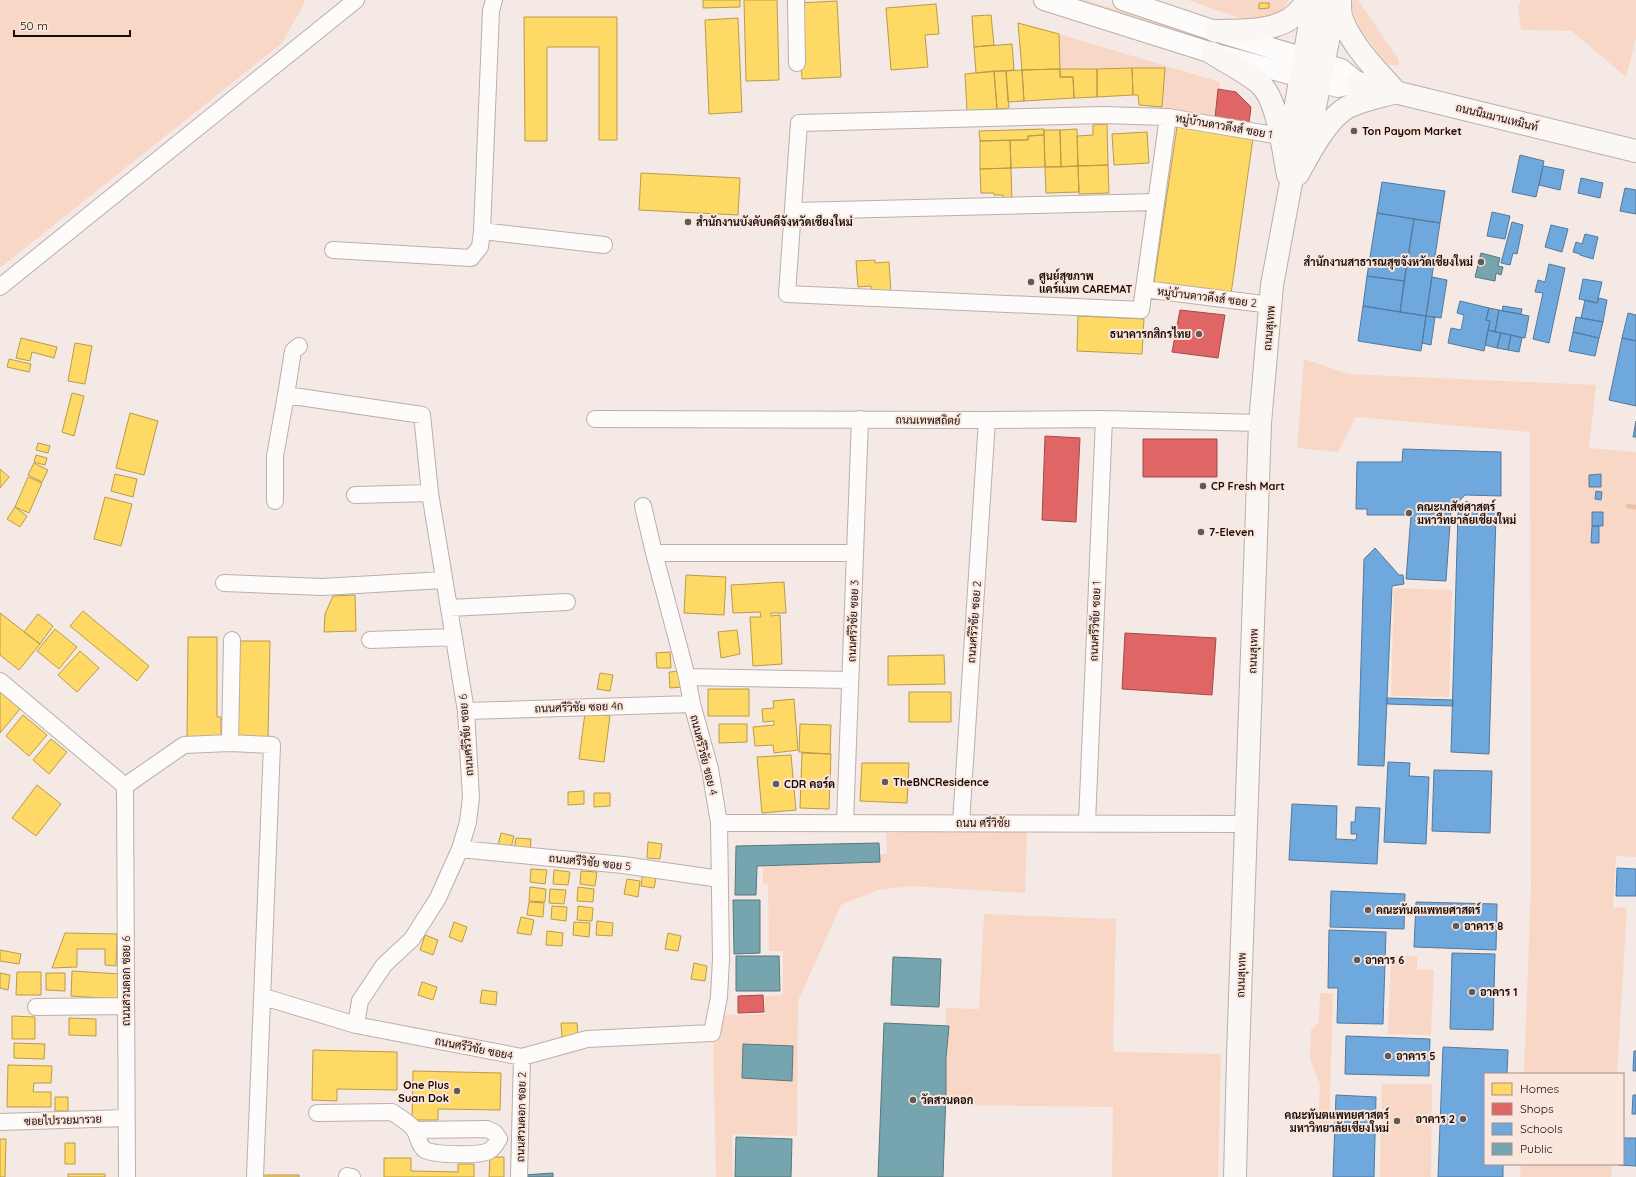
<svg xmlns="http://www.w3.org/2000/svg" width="1636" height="1177" viewBox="0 0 1636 1177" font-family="Quicksand,Sarabun,sans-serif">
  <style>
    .green { fill: #f8d7c7 }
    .homes { fill: #ffd966; stroke: #b99b49 }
    .shops { fill: #e06666; stroke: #a34b49 }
    .schools { fill: #6fa8dc; stroke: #54799c }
    .public { fill: #76a5af; stroke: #59777c }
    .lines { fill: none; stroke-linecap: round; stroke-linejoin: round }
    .stream { stroke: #f1bea5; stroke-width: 4.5 }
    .minor-casing { stroke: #baafaa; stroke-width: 18 }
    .tertiary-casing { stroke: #baafaa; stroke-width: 22 }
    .secondary-casing { stroke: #baafaa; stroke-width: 24 }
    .minor { stroke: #fdfcfb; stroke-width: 16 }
    .tertiary { stroke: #fdfcfb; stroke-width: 20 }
    .secondary { stroke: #faf7f5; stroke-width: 22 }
    .poi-dot { fill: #645954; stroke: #fbe6dd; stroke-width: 1.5 }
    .labels { text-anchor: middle; stroke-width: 4; stroke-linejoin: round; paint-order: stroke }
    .street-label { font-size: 11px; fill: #160b06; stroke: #fbe6dd }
    .poi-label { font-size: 11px; font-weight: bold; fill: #160b06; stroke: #fbe6dd; text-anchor: start }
  </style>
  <rect width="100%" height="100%" fill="#f4e9e4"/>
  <!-- green -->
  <path class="green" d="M0 0H305L303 6 282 43 0 268Z
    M1066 0H1086L1260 56Z
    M1188 0H1289L1281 11 1258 20 1242 19Z
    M1352 0H1358L1399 60 1398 66 1387 64 1361 30 1351 5Z
    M1521 0H1636V38L1626 77 1572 31 1521 30 1518 7Z
    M1059 34 1220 82 1215 118 1162 107 1165 68 1060 69Z
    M1304 359 1348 374 1596 385 1589 448 1636 452V857L1616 856 1613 908 1627 907 1617 1074H1524L1531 884 1530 432 1356 417 1338 452 1297 448Z
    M1394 588 1452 590 1449 697 1391 696Z
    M1027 831 1025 893 909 886 878 890 841 905 798 1001 797 1136 732 1134 733 1177H716L713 1044 720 1015 765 1014V996L783 995V951H769L768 885 763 884V860L887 854 886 833Z
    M984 914 1116 919 1113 1052 1221 1054 1218 1177H1112L1113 1107 945 1105 946 1008 979 1009Z
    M1391 955 1417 956V969L1434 970 1431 1035 1388 1034Z
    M1320 993H1333L1329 1128 1318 1127 1320 1084 1310 1059 1311 1030 1319 1022Z
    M1382 1084H1432L1431 1177H1380Z
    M1521 1164H1612L1611 1177H1520Z"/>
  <!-- homes -->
  <path class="homes" d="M703 0H740V7L703 8Z
    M744 0H777L779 80 746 81Z
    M837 1 841 77 802 79 798 3Z
    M1259 3H1269V8L1259 9Z
    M936 4 939 34 925 35 928 67 891 70 886 8Z
    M991 15 994 45 974 47 972 16Z
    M524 17H617V140H599V47H547V141H525Z
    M738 18 742 112 709 114 705 20Z
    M1018 23 1059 34 1060 69 1022 70Z
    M1012 44 1014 70 976 73 974 47Z
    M1132 68H1165L1162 107 1139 105 1138 95H1133Z
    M1132 68 1133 95 1097 97V69Z
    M1060 69H1097V97L1074 98 1073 77H1060Z
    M1060 69V77H1073L1074 98 1024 101 1022 70Z
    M1022 70 1024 101 1008 102 1006 71Z
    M994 71 997 109 967 111 965 74Z
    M994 71H1006L1009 108 997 109Z
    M1107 124 1108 165 1078 166 1077 136 1093 135V125Z
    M1177 127 1253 138 1231 294 1154 282Z
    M1044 129V135L1028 136V140L980 141 979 131Z
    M1077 129 1078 166 1061 167 1060 130Z
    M1044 130H1060L1061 167H1045Z
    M1147 132 1149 163 1114 165 1112 134Z
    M1044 135 1045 167 1011 168 1010 140H1028V136Z
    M1010 140 1011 168 980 169V141Z
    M1108 165 1109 193 1079 194 1078 166Z
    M1078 166 1079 192 1046 193 1045 167Z
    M1011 168 1012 203H1003V195H994V193H981L980 169Z
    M641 173 740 178 738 215 639 210Z
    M875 260V263L889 262 891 294 872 296 871 286 858 287 856 261Z
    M1078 316 1144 319 1142 354 1077 351Z
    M21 338 57 347 54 358 32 352 30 361 16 358Z
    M75 343 92 346 85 384 68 381Z
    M9 359 31 364 29 372 7 367Z
    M72 393 84 396 74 436 62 432Z
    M130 413 158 421 144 475 116 468Z
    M38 443 50 446 48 453 36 450Z
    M36 455 47 458 45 465 34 462Z
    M34 463 48 470 42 482 28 475Z
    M0 469 9 477 0 488Z
    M115 474 137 479 133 497 111 491Z
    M28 477 42 483 29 513 15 507Z
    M105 497 132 504 121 546 94 539Z
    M15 507 27 516 20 527 7 519Z
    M686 575 726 577 724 615 684 613Z
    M784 582 786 613H771V616L780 615 782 664 753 666 750 617H761L760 612 733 613 731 585Z
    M355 595 356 631 324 632 325 614 333 596Z
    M83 611 149 666 137 681 70 626Z
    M0 613 40 644 19 670 0 655Z
    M38 614 53 626 40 644 24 632Z
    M55 629 77 647 59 669 37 651Z
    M737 630 740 654 721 658 718 632Z
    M188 637H217V717H221V740H187Z
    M240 641H270L268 738H238Z
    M80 651 99 668 77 692 58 675Z
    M670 652 671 668H657L656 653Z
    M944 655 945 684 888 685V656Z
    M682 671 683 687 670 688 669 672Z
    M600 673 613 675 610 691 597 689Z
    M708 689H749V716H708Z
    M0 692 20 709 0 733Z
    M909 692H951V722H909Z
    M794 699 798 750 774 753 773 745 755 746 753 727 774 725V721L763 722 762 709 774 708 773 701Z
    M585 713 610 716 604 762 579 759Z
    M23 715 47 735 29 756 6 736Z
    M719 724H747V742L719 743Z
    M800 724 831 725 830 754 799 752Z
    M51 739 67 752 49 774 33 760Z
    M802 753 831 754 829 809 800 808Z
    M791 755 796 810 762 813 757 757Z
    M862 763H909L907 803 860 801Z
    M37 785 61 804 36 836 12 818Z
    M584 791V804L568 805V792Z
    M594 793H610V806L594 807Z
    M501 833 514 836 510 852 497 849Z
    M516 838 531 839 530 853 514 851Z
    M648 842 662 844 660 859 647 858Z
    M531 869 547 870 545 884 530 882Z
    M554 870 570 872 568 885 553 884Z
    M643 870 657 873 654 888 641 886Z
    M581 871 597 872 595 886 580 884Z
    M627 879 640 881 638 897 624 894Z
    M530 887 546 889 545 902 529 901Z
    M578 887 594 889 593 902 577 901Z
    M550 889 566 890 564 904 549 903Z
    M529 902 544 903 543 917 527 915Z
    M552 906 567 907 566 921 551 919Z
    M578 906 593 908 592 921 577 920Z
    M521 917 534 920 531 935 517 933Z
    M597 921 613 923 612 936 596 935Z
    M454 922 467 927 462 942 449 937Z
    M574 922 590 923 589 937 573 935Z
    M547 931 563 933 562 946 546 945Z
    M65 933 117 934 116 966 105 965V949H77V967L52 968Z
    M668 933 681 936 678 951 665 949Z
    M425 935 438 940 433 955 420 950Z
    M0 950 21 954 19 964 0 961Z
    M694 963 707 966 705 981 691 979Z
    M72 971 120 974 118 999 71 996Z
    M17 972H41V995H16Z
    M0 973 10 975 8 990 0 988Z
    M46 973H65V991L46 990Z
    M422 982 437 987 433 1000 418 995Z
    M482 990 497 992 496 1005 480 1003Z
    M12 1016 35 1017V1039H12Z
    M69 1018 96 1019V1036L69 1035Z
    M561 1023H577L578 1036 562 1037Z
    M14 1043 45 1044 44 1059 14 1058Z
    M313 1050 397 1052V1090L337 1089V1101L312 1100Z
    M8 1065 52 1066 51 1083H34L33 1092H51V1107H7Z
    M413 1071 501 1073 500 1110 438 1109V1120H412Z
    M55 1097H68V1111H55Z
    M0 1139H6L5 1177H0Z
    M65 1143H75V1164H65Z
    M490 1157H504V1177H489Z
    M384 1158H411V1171L458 1172V1164H474V1177H384Z
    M68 1174H105V1177H68Z
    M262 1175H299V1177H262Z"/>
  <!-- shops -->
  <path class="shops" d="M1218 89 1236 92 1251 107 1249 124 1215 118Z
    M1180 310 1225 315 1218 358 1172 352Z
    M1045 436 1080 438 1076 522 1042 520Z
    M1143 439H1217V477H1143Z
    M1125 633 1216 638 1212 695 1122 689Z
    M763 995 764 1012 738 1013V996Z"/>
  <!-- schools -->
  <path class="schools" d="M1520 155 1544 161 1536 197 1512 192Z
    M1543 166 1564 170 1560 190 1539 185Z
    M1581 178 1603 183 1600 198 1578 193Z
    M1382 182 1445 191 1440 223 1377 213Z
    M1625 188 1636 190V214L1620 211Z
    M1492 212 1510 216 1505 239 1487 236Z
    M1377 213 1414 219 1404 281 1367 276Z
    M1414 219 1440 223 1426 316 1400 312Z
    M1512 222 1523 225 1517 254 1513 253 1510 265 1501 263Z
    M1551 225 1568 229 1562 252 1545 247Z
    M1585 234 1598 237 1593 259 1580 255V254L1573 252 1576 242 1582 244Z
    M1549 264 1565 268 1549 343 1533 339 1543 293 1535 292 1538 280 1545 282Z
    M1367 276 1404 281 1400 312 1363 306Z
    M1432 277 1447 280 1441 318 1426 316Z
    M1583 279 1602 282 1597 303 1579 299Z
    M1599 298 1607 300 1603 322 1581 318 1585 300 1597 303Z
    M1460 301 1489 308 1486 320 1490 321 1484 351 1448 343 1451 328 1461 330 1464 315 1457 313Z
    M1363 306 1426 316 1421 351 1358 341Z
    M1503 306 1522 309 1521 314 1502 311Z
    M1489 308 1499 310 1495 332 1488 330 1490 321 1486 320Z
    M1499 310 1529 316 1525 338 1495 332Z
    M1628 313 1636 315V341L1622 338Z
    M1426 316 1435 317 1431 345 1422 343Z
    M1576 317 1603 322 1599 338 1573 332Z
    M1488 330 1501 333 1497 348 1485 345Z
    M1573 332 1599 338 1595 356 1569 351Z
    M1501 333 1511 335 1508 350 1497 348Z
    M1511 335 1522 338 1519 352 1508 350Z
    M1622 338 1636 341V406L1609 400Z
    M1636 421V437H1633Z
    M1403 449 1501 452V496L1465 495 1451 510 1446 581 1406 579 1411 515H1367V509H1356L1357 462H1402Z
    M1601 474V487H1589V475Z
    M1596 491 1602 492 1601 500 1595 499Z
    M1467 501 1474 509H1483L1488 504 1497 514 1496 515 1489 754 1451 752 1458 513 1461 508 1460 507Z
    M1592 512H1603V526H1592Z
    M1592 526H1599V543H1591Z
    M1375 548 1399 575H1403L1404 584 1392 586 1384 766 1358 765 1364 559Z
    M1387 698 1453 700V706L1387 704Z
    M1388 762 1410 763 1409 776 1429 777 1426 844 1384 842Z
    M1434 770 1492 771 1490 833 1432 831Z
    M1292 804 1337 806 1336 839 1356 840 1357 834H1351V822H1355L1356 807 1380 808 1377 864 1289 860Z
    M1617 868 1636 869V896H1616Z
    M1331 891 1405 894 1404 929 1330 927Z
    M1416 902 1497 904 1496 950 1414 947Z
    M1329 930 1386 932 1383 1024 1337 1023 1338 988H1328Z
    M1452 953 1495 954 1493 1030 1450 1029Z
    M1346 1036 1430 1039 1429 1076 1345 1074Z
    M1443 1047 1508 1050 1507 1074H1485V1164H1503V1177H1438Z
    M1634 1051H1636V1071H1633Z
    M1336 1095 1376 1097 1374 1177H1333Z
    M1633 1095H1636V1114H1632Z
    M1623 1138H1636V1166L1619 1165 1623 1164Z"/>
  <!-- public -->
  <path class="public" d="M1481 253 1500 258 1498 266 1503 267 1501 275 1496 273 1495 281 1475 277Z
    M879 843 880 862 757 866 756 895H735L736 846Z
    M733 900H760V953L734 954Z
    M736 956H779L780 991H736Z
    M893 957 941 959 939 1007 891 1005Z
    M884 1023 949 1026 946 1058V1094L943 1177H878Z
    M743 1044 793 1046 792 1081 742 1078Z
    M736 1137 792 1139 791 1177H735Z
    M553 1173V1177H523V1175Z"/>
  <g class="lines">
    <!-- stream -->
    <path class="stream" d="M1628 506 1636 507"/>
    <!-- minor casing -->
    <g class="minor-casing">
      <path id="minor" d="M494 0 491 11 482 231 604 245
        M796 0 797 63
        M1168 117 1141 310 787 294 799 123 1103 115 1168 117 1280 136
        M794 211 1156 202
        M333 250 471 258 480 247 482 231
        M0 287 356 0
        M1144 289 1271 305
        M286 395 293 351 299 346
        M595 419 987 420 1104 419 1260 423
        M355 495 430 493
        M275 501V456L286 395 422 415 430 493 466 711 471 798 468 822 460 849 438 898 412 939 384 965 360 1001 356 1025
        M654 553H855
        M224 583 322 587 444 580
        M449 608 567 602
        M370 640 454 637
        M687 677 850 680
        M0 681 125 786
        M466 711 692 704
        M230 743 232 640
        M125 786 184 745 230 743 272 745 255 1177
        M125 786 127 1177
        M719 823 1247 824
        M845 823 860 419
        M961 823 987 420
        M1087 823 1104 419
        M460 849 623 865 720 879
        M264 997 356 1025 522 1057 587 1039 712 1033 719 997 721 959 719 823 710 769 692 704 687 677 654 553 643 506
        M36 1007 126 1006
        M317 1113 392 1112C399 1117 408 1122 414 1129 419 1136 417 1144 425 1150 435 1155 479 1156 489 1151 494 1148 496 1144 499 1139
        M0 1122 126 1118
        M414 1130 487 1129 495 1133 499 1139
        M347 1176 352 1177
        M519 1177 522 1057"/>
    </g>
    <!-- tertiary casing -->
    <g class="tertiary-casing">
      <path id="tertiary" d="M1044 0 1212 53 1338 87 1358 83
        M1123 0 1215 31 1341 69 1358 83"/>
    </g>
    <!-- secondary casing -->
    <g class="secondary-casing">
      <path id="secondary" d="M1340 0C1340 5 1340 11 1341 16 1350 44 1377 71 1396 92
        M1215 31C1248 30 1289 34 1307 0
        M1212 53C1227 63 1245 71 1259 83 1278 98 1283 151 1288 175
        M1358 83 1636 151
        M1301 129 1314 112 1336 0
        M1298 174C1309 154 1327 118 1348 107 1362 100 1378 97 1393 93
        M1235 1177 1238 1055 1260 423 1272 285 1301 129 1295 110 1314 0"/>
    </g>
    <!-- minor -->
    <use href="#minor" class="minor"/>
    <!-- tertiary -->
    <use href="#tertiary" class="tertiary"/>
    <!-- secondary -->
    <use href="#secondary" class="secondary"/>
  </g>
  <!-- markers -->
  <g class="poi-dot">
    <circle cx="1354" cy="131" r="4"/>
    <circle cx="688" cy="222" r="4"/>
    <circle cx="1481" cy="262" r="4"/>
    <circle cx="1031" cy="282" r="4"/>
    <circle cx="1199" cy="334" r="4"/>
    <circle cx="1203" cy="486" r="4"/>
    <circle cx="1409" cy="513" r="4"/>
    <circle cx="1201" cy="532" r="4"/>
    <circle cx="885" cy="782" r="4"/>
    <circle cx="776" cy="784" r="4"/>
    <circle cx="1368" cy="910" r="4"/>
    <circle cx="1456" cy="926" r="4"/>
    <circle cx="1357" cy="960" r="4"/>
    <circle cx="1472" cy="992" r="4"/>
    <circle cx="1388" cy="1056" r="4"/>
    <circle cx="457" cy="1091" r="4"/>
    <circle cx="913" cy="1100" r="4"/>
    <circle cx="1463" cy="1119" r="4"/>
    <circle cx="1397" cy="1121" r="4"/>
  </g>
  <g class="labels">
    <!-- street labels -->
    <g class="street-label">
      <text transform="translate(1497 117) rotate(14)" y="4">ถนนนิมมานเหมินท์</text>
      <text transform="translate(1224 126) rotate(10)" y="4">หมู่บ้านดาวดึงส์ ซอย 1</text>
      <text transform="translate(1207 297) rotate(7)" y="4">หมู่บ้านดาวดึงส์ ซอย 2</text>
      <text transform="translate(1269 328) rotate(-85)" y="4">ถนนสุเทพ</text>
      <text transform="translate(928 420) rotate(1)" y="4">ถนนเทพสถิตย์</text>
      <text transform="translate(853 621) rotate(-88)" y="4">ถนนศรีวิชัย ซอย 3</text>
      <text transform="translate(1095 621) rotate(-88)" y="4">ถนนศรีวิชัย ซอย 1</text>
      <text transform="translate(974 622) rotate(-86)" y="4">ถนนศรีวิชัย ซอย 2</text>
      <text transform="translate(1253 651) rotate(-88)" y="4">ถนนสุเทพ</text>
      <text transform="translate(579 707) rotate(-2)" y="4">ถนนศรีวิชัย ซอย 4ก</text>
      <text transform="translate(466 735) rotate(-95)" y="4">ถนนศรีวิชัย ซอย 6</text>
      <text transform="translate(704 755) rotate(76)" y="4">ถนนศรีวิชัย ซอย 4</text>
      <text x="983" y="827">ถนน ศรีวิชัย</text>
      <text transform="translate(590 862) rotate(6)" y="4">ถนนศรีวิชัย ซอย 5</text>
      <text transform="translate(1241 975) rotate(-88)" y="4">ถนนสุเทพ</text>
      <text transform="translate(126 981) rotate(-90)" y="4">ถนนสวนดอก ซอย 6</text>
      <text transform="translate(474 1048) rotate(11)" y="4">ถนนศรีวิชัย ซอย4</text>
      <text transform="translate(521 1117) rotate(-89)" y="4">ถนนสวนดอก ซอย 2</text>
      <text transform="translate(63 1120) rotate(-2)" y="4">ซอยไปรวยมารวย</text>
    </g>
    <!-- poi labels -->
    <g class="poi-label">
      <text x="1362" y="135">Ton Payom Market</text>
      <text x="696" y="226">สำนักงานบังคับคดีจังหวัดเชียงใหม่</text>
      <text x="1473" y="266" text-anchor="end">สำนักงานสาธารณสุขจังหวัดเชียงใหม่</text>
      <text x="1039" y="280">ศูนย์สุขภาพ<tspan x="1039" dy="13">แคร์แมท CAREMAT</tspan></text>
      <text x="1191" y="338" text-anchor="end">ธนาคารกสิกรไทย</text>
      <text x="1211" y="490">CP Fresh Mart</text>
      <text x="1417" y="511">คณะเภสัชศาสตร์<tspan x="1417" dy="13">มหาวืทยาลัยเชียงใหม่</tspan></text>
      <text x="1209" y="536">7-Eleven</text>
      <text x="893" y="786">TheBNCResidence</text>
      <text x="784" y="788">CDR คอร์ด</text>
      <text x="1376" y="914">คณะทันตแพทยศาสตร์</text>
      <text x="1464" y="930">อาคาร 8</text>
      <text x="1365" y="964">อาคาร 6</text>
      <text x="1480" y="996">อาคาร 1</text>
      <text x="1396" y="1060">อาคาร 5</text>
      <text x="449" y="1089" text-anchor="end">One Plus<tspan x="449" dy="13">Suan Dok</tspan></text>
      <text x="921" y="1104">วัดสวนดอก</text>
      <text x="1389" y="1119" text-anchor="end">คณะทันตแพทยศาสตร์<tspan x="1389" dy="13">มหาวิทยาลัยเชียงใหม่</tspan></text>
      <text x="1455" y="1123" text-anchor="end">อาคาร 2</text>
    </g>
  </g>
  <!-- legend -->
  <rect x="1484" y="1073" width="140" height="92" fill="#fbe6dd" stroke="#9f8e87"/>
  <rect x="1492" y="1083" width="20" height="12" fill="#ffd966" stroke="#9f8e87"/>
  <text x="1520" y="1093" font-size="12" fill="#160b06">Homes</text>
  <rect x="1492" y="1103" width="20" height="12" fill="#e06666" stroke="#9f8e87"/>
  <text x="1520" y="1113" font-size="12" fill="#160b06">Shops</text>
  <rect x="1492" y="1123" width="20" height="12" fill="#6fa8dc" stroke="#9f8e87"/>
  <text x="1520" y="1133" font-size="12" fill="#160b06">Schools</text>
  <rect x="1492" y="1143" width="20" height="12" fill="#76a5af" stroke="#9f8e87"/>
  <text x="1520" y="1153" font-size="12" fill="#160b06">Public</text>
  <!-- scale -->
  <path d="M14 30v6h116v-6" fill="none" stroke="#160b06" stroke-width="2"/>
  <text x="20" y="30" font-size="12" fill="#160b06" stroke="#fbe6dd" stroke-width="3" paint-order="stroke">50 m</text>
</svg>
